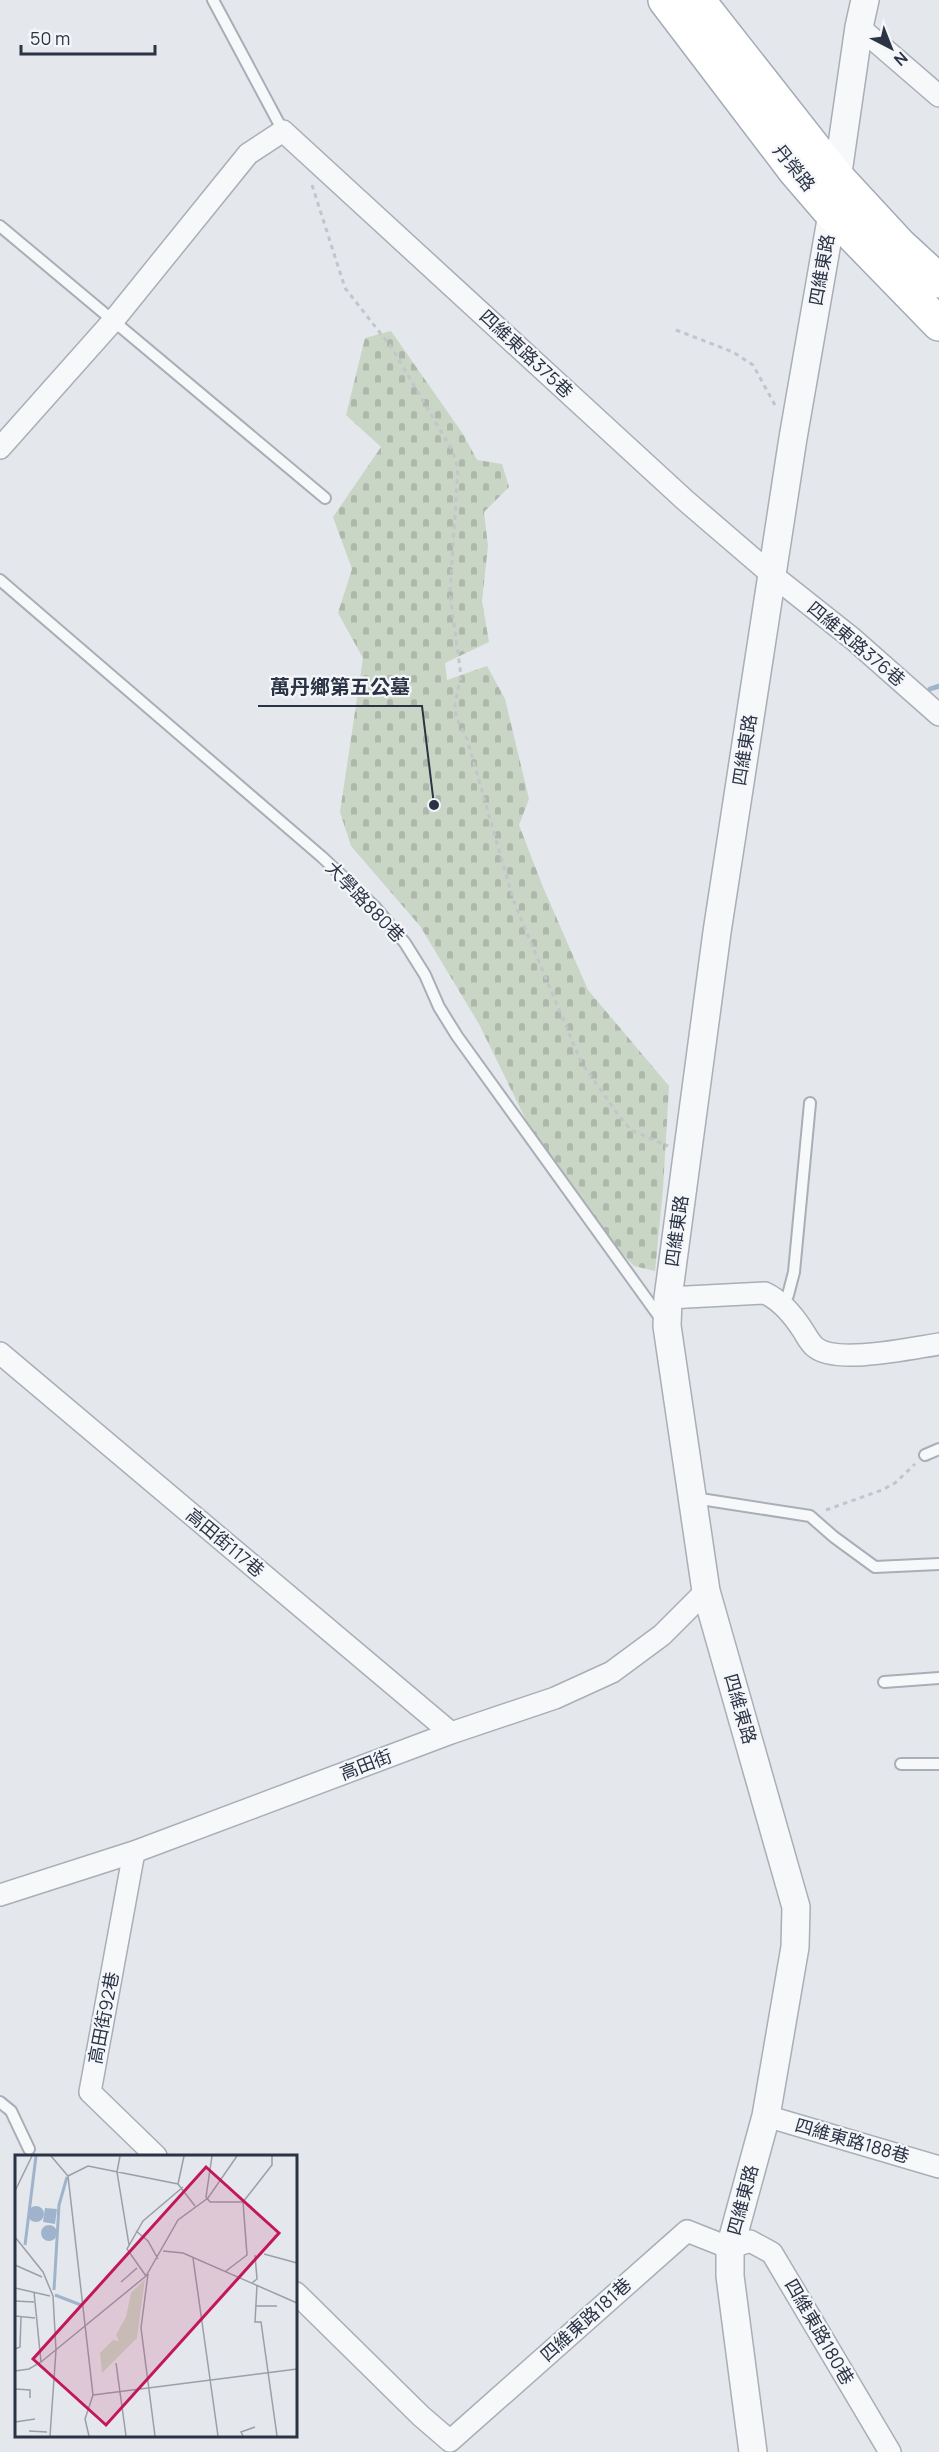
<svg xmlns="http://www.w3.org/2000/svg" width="939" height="2452" viewBox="0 0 939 2452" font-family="Manrope,'Noto Sans TC',sans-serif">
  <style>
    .cemetery { fill: url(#cemetery-stones) }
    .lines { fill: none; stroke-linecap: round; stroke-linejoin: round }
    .stream { stroke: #9fb4cc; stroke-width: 5 }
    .service-casing { stroke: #a9aeb7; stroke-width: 14 }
    .minor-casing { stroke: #a9aeb7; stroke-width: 24 }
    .tertiary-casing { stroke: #a9aeb7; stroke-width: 30 }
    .primary-casing { stroke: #a3abb8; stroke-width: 36 }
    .path { stroke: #c2c5cb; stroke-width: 3; stroke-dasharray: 4.5 4.5; stroke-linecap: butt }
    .service { stroke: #f7f8fa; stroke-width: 10 }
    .minor { stroke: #f7f8fa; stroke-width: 21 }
    .tertiary { stroke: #f7f8fa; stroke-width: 27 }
    .primary { stroke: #fff; stroke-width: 33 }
    .labels { text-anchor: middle; stroke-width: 4.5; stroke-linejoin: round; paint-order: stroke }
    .street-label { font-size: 18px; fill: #2b3445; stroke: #f4f6f9 }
    .inset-river { fill: none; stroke: #9fb4cc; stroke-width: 3 }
    .inset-road { fill: none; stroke: #9a9fa9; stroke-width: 1.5 }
    .view { fill: #c2185b; fill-opacity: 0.15; stroke: #c2185b; stroke-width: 3 }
    .inset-edge { fill: none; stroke: #2b3445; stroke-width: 3 }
    .leader { fill: none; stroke: #2b3445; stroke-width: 2 }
    .callout-dot { fill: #2b3445; stroke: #f4f6f9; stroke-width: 2 }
    .callout-label { font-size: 20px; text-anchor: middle; font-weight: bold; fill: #2b3445; stroke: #f4f6f9; stroke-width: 4.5; stroke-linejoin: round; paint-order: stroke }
  </style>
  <defs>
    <pattern id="cemetery-stones" width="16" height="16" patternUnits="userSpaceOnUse" patternTransform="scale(1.5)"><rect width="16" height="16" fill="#c9d6c5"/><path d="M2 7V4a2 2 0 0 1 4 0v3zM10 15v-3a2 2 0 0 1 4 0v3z" fill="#adb8ab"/></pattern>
  </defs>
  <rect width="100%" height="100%" fill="#e4e7ec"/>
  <!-- cemetery -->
  <path class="cemetery" d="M391 331 463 434 477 460 502 464 509 487 484 512 488 546 482 601 489 642 445 663 447 680 487 666 505 699 529 799 519 825 543 887 588 990 669 1086 663 1189 655 1271 634 1266 586 1216 528 1124 479 1024 420 926 351 846 340 812 363 658 338 613 352 569 333 517 381 447 346 415 365 338Z"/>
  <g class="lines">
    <!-- stream -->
    <path class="stream" d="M930 689 939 686"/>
    <!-- service casing -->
    <g class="service-casing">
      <path id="service" d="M213 0 283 131
        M0 226 325 498
        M0 580 322 857 375 907 405 943 425 975 439 1007 457 1036 661 1319
        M783 1304 788 1295 794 1272 810 1103
        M925 1455 939 1449
        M694 1498 810 1516 834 1537 875 1567 939 1564
        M884 1682 939 1678
        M901 1764H939
        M0 2102 11 2111 29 2149"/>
    </g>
    <!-- minor casing -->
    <g class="minor-casing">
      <path id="minor" d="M859 27 939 96
        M0 448 113 321 248 154 283 131 686 501 771 574 853 639 939 715
        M668 1298 765 1293C782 1301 794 1316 804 1332 807 1337 810 1343 815 1347 836 1365 912 1348 939 1344
        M0 1353 451 1733
        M134 1852 90 2092 156 2156
        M0 1895 134 1852 451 1733 555 1698 612 1672 662 1635 706 1591
        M766 2116 939 2167
        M296 2293 421 2416 450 2441
        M450 2441 687 2231 730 2248 750 2241 772 2253 890 2452"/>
    </g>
    <!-- tertiary casing -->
    <g class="tertiary-casing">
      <path id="tertiary" d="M753 2452 730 2276V2248L766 2116 795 1947 796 1907 706 1591 667 1326 668 1298 717 932 793 438 832 214 859 27 865 0"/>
    </g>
    <!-- primary casing -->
    <g class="primary-casing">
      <path id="primary" d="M665 0 795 171 832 214 939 324
        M698 0 837 177 899 244 939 281"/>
    </g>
    <!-- path -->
    <path class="path" d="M312 185 345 288 392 348 452 450 458 468 450 593 461 676 455 704 456 717 467 739 514 902 581 1062 619 1116 631 1130 668 1146
      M676 330 733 352 753 365 776 407
      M826 1510 882 1490 895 1483 915 1464"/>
    <!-- service -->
    <use href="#service" class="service"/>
    <!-- minor -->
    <use href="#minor" class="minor"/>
    <!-- tertiary -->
    <use href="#tertiary" class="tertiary"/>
    <!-- primary -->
    <use href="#primary" class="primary"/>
  </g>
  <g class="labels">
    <!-- street labels -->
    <g class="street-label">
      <text transform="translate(794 168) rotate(51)" y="6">丹榮路</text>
      <text transform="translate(822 270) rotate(-80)" y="6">四維東路</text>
      <text transform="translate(526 354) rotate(43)" y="6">四維東路375巷</text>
      <text transform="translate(856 644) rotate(40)" y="6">四維東路376巷</text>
      <text transform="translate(745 750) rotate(-81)" y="6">四維東路</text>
      <text transform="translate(365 902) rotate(46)" y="6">大學路880巷</text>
      <text transform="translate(677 1231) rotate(-82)" y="6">四維東路</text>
      <text transform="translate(225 1543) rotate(40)" y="6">高田街117巷</text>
      <text transform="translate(740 1709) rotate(74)" y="6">四維東路</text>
      <text transform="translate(366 1765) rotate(-21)" y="6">高田街</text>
      <text transform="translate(104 2018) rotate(-79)" y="6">高田街92巷</text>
      <text transform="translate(852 2141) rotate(16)" y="6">四維東路188巷</text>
      <text transform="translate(743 2200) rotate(-75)" y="6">四維東路</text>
      <text transform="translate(586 2320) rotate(-42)" y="6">四維東路181巷</text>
      <text transform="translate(819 2332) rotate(60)" y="6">四維東路180巷</text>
    </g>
  </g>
  <!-- overview -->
  <g transform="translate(15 2155)">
    <rect width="282" height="282" fill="#e4e7ec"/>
    <path d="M130 124 122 183 87 218 85 198 98 185 104 186 101 180 111 162 116 138Z" fill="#c9d6c5"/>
    <path d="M13 59a8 8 0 1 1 16 0a8 8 0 1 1-16 0ZM30 53 42 54 40 69 28 67ZM26 78a8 8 0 1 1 16 0a8 8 0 1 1-16 0Z" fill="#9fb4cc"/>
    <path class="inset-river" d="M10 90 21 1M39 135 44 50 52 22M40 140 66 150"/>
    <path class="inset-road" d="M36 1 53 21 78 240 70 264 74 281M105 1 102 17 114 90M197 1 191 42 195 47H228M53 21 73 11 163 29 180 51M163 29 169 1M0 36 17 1M228 47 257 10V1M121 76 133 86 143 104M0 82 28 117 38 141 41 195 35 281M148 96 168 98 282 148M249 99 282 108M178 103 203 281M0 110 27 122M211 116 232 100 228 47M133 119 126 173 140 281M131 121 112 94 128 66 168 32M106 127 122 113M237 128 242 124 240 100M242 130 240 167H246L262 281M0 133 35 141M19 137 26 207M0 146 19 147M241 151H262M0 161 20 163M0 194 5 192 6 162M101 208 111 281M0 216 14 214 26 207 131 121 163 65 193 43 222 1M0 234 15 235V243M78 240 282 214M0 267 20 264M14 276 32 277M228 281 226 277 240 272"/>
    <path class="view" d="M191 12 264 78 91 270 18 204Z"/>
    <rect width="282" height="282" class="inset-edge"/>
  </g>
  <!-- callouts -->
  <path class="leader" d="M434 805L422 706H258"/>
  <circle class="callout-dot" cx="434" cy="805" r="6"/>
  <g class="callout-label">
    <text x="340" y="694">萬丹鄉第五公墓</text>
  </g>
  <!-- north arrow -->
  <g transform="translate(891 48) rotate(138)" stroke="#f4f6f9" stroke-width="4.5" paint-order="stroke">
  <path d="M0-4.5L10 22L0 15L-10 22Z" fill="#2b3445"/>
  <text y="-9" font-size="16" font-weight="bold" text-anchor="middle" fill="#2b3445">N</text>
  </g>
  <!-- scale -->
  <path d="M21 45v9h134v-9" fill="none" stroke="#2b3445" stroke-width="3"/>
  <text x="30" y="45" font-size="18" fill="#2b3445" stroke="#f4f6f9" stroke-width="4.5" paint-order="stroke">50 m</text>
</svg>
